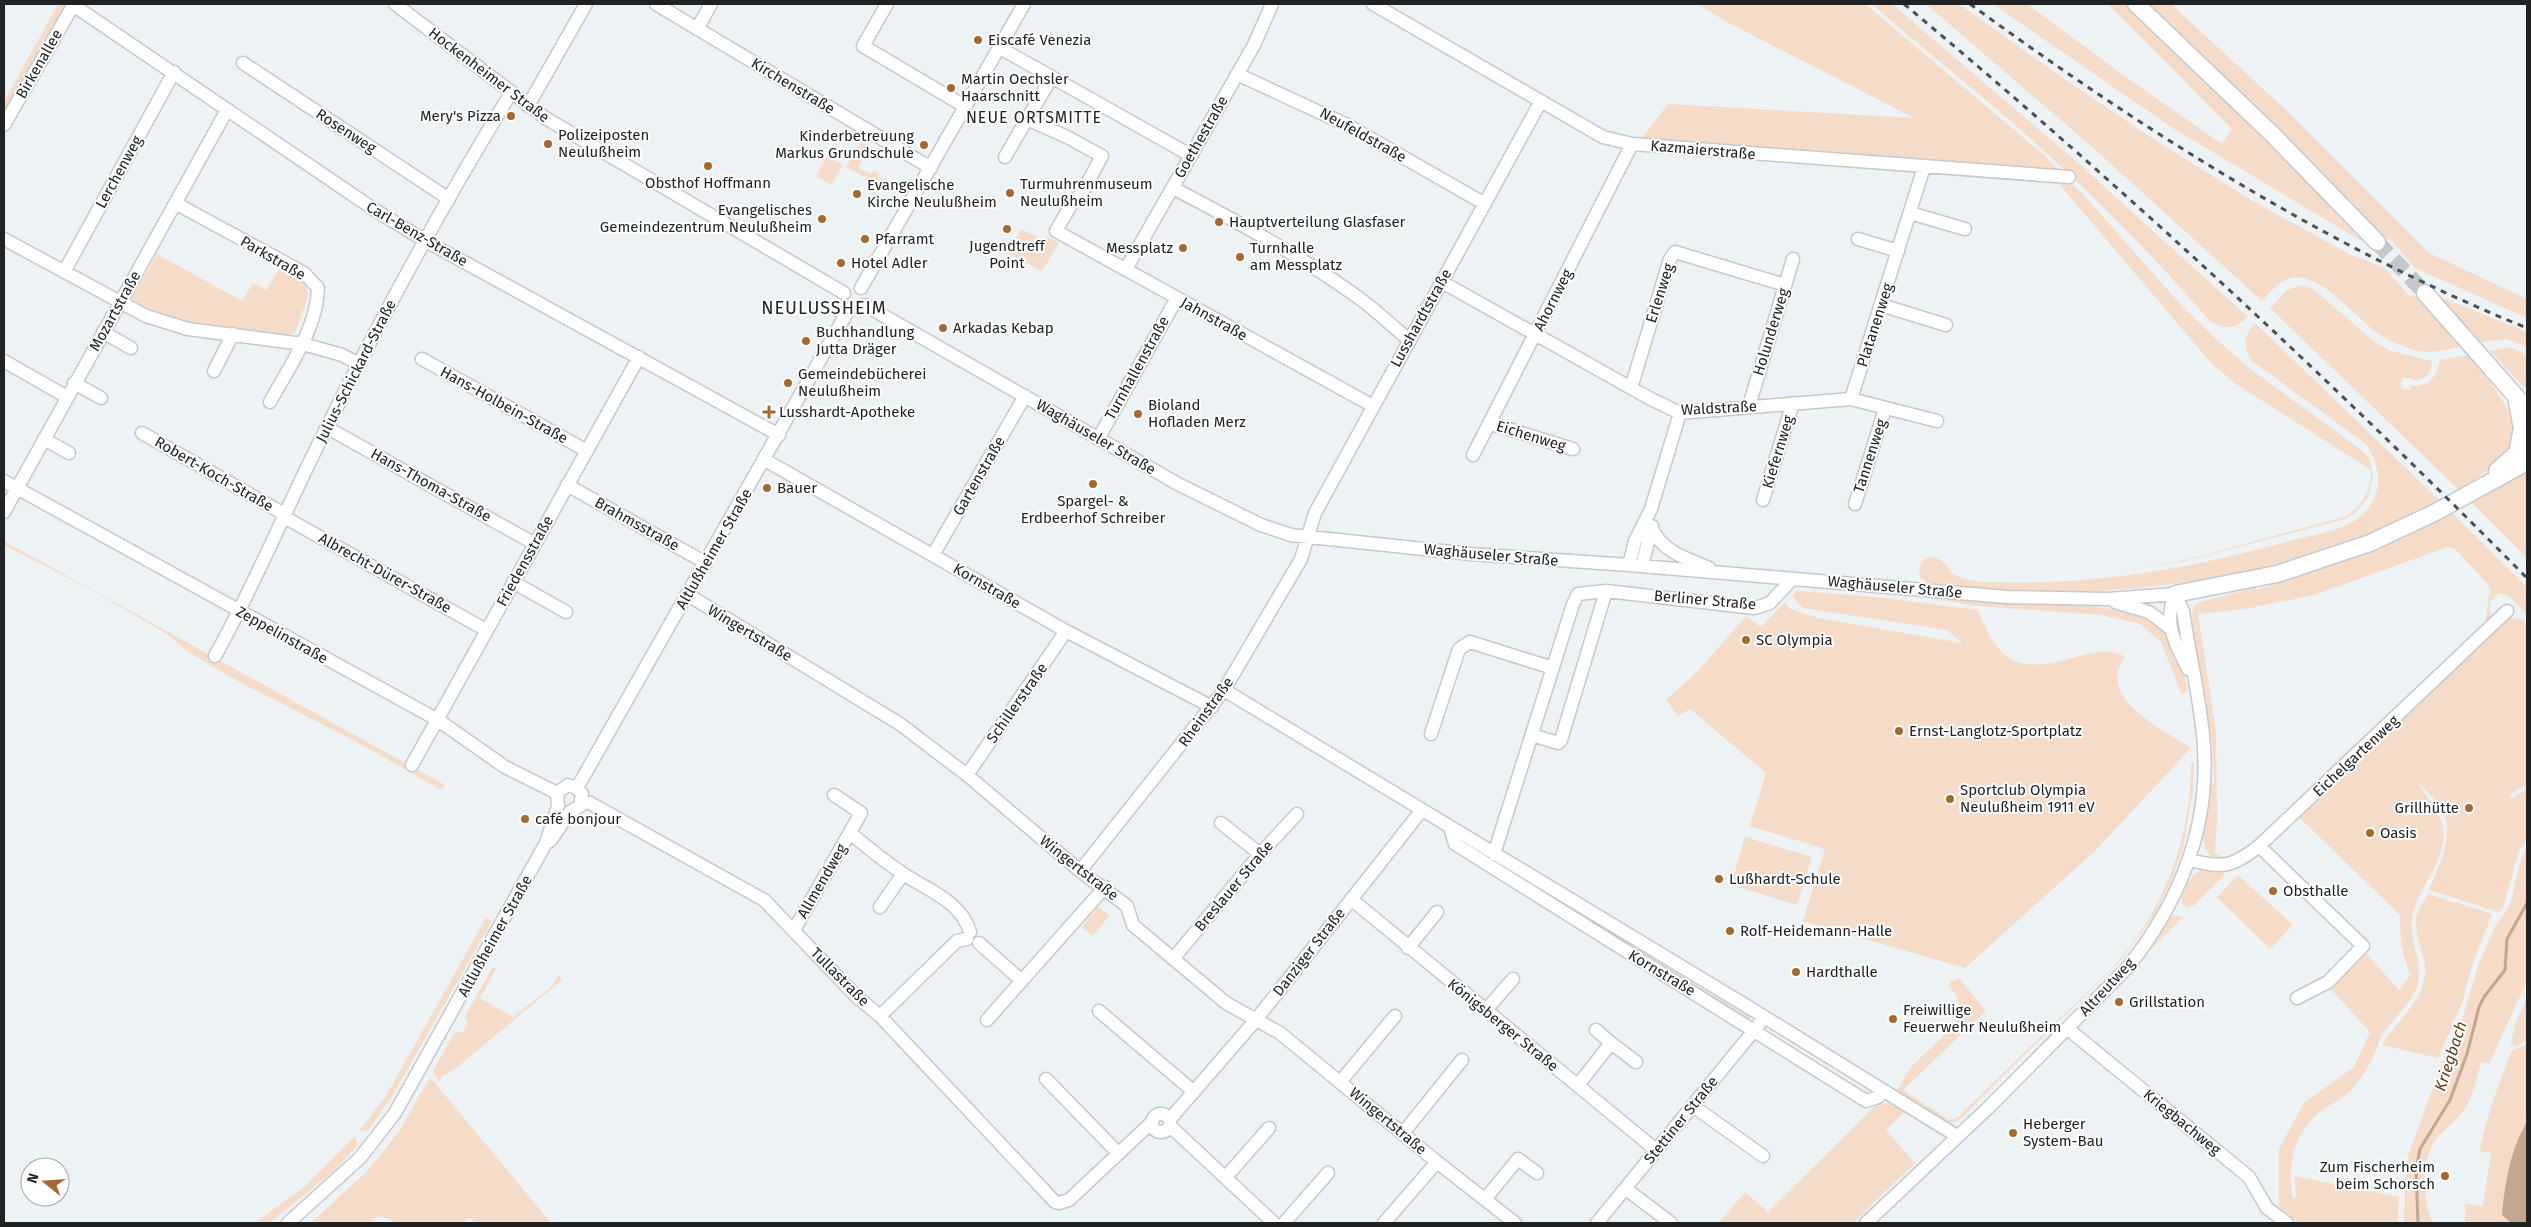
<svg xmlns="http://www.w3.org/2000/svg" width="2531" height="1227" viewBox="0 0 2531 1227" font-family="'Fira Sans',sans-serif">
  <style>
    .green { fill: #f4dcc8; fill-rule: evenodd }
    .water { fill: #c3a78f }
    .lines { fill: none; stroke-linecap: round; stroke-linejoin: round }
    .stream { stroke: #c3a78f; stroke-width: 3 }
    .major-tunnel { stroke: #c4c8cb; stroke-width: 16; stroke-dasharray: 16 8; stroke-linecap: butt }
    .minor-casing { stroke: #c5c9cc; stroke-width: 15 }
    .major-casing { stroke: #c5c9cc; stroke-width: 19 }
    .minor { stroke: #fff; stroke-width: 12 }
    .major { stroke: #fff; stroke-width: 16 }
    .rail { stroke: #4e5153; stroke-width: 3; stroke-dasharray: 6 6; stroke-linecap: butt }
    .poi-dot { fill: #a6692d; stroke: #fff; stroke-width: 2 }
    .labels { text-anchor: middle; stroke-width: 4; stroke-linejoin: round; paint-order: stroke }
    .poi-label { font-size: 15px; fill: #202223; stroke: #fff; text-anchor: start }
    .street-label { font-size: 15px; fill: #202223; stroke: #fff }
    .neighbourhood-label { font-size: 16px; letter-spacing: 1px; fill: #202223; stroke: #fff }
    .water-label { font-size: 16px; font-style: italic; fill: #663e16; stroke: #fff }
    .quarter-label { font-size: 18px; letter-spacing: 1px; fill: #202223; stroke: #fff }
  </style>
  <rect width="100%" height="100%" fill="#edf2f5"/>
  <!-- green -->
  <path class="green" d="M58 4H67L4 117V102Z
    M1698 4H1865L2045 156 2058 170 2055 175 1814 150 1716 148 1639 142 1668 104 1914 118 1725 21Z
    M1872 4H1892L2077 162 2248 317C2236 329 2223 331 2209 320 2149 251 2084 185 2014 124 1967 83 1918 45 1872 4Z
    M1926 4H1959L2070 83 2161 144 2253 201 2349 254 2385 268 2409 296 2415 295 2460 347C2443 350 2429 355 2411 349 2399 345 2387 340 2377 333 2355 317 2318 268 2288 279 2277 283 2270 293 2262 301L2091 146Z
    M1993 4H2027L2133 82 2222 144 2232 129 2108 4H2128L2294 166 2292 167 2363 242 2171 127Z
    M2145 4H2171L2287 111 2429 253 2527 299V318L2415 268 2390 239 2387 240 2354 204Z
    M860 143 870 145 858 167 871 174 874 170 878 173 877 176 898 188 895 193 846 167Z
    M827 156 843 165 831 185 816 176Z
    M2063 180H2068L2082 193 2182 306 2216 339 2249 368 2360 449 2369 458 2373 475 2368 498 2355 513 2345 519 2185 561 2130 569 2186 560 2344 517C2363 506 2371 491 2371 470L2236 384 2211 363 2060 185Z
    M1021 229 1042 239 1048 237 1059 243 1042 271 1008 253Z
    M157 254 242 301 253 283 266 290 279 269 303 283 309 294 295 333 287 336C239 328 172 326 131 299Z
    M2301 285 2312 288 2376 343 2391 351 2432 361C2432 375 2424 381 2411 380V378H2402L2401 389 2410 390 2411 386C2429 387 2437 377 2440 360L2468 355C2482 373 2515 409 2514 432 2513 477 2375 534 2335 548 2308 557 2279 564 2251 570V572C2183 584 2117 593 2047 592 2008 592 1969 585 1930 585L1920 577C1918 567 1921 560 1930 557 1944 557 1946 569 1957 576 1965 581 1984 582 1994 582 2097 586 2199 567 2297 539 2318 534 2348 530 2364 513 2384 493 2381 466 2366 444L2252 361C2243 347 2243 336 2255 323L2440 501 2459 490 2270 308 2287 290Z
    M2438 296 2527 332V347L2507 339 2481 342Z
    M2510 347 2520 351 2527 358V390L2490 351Z
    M2527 469V558L2471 502Z
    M2452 513 2527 587V614L2508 595 2499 593 2489 603 2491 621 2262 840C2253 845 2241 855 2231 858 2188 869 2207 807 2210 785L2214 784 2212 743 2192 623 2193 606 2200 602 2255 588 2256 590C2323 569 2388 545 2452 513ZM2448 547 2455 549 2487 583 2491 590C2485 602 2490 615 2483 626L2342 756 2253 844C2239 846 2229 864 2215 853L2217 817 2216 731 2198 614 2245 609 2314 595Z
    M4 541 445 785 441 790 357 742 245 685 188 652 167 634 88 588 4 545Z
    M1796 591 1876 597 1977 610C1985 624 1991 643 2003 653 2038 686 2096 636 2125 657 2095 698 2162 729 2191 748L2095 851 1965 968 1803 921 1825 849 1750 826 1766 773 1690 709 1678 716 1666 700 1698 671 1746 616 1761 627 1785 602 1790 609 1818 618 1962 643 1947 630 1803 608 1792 596Z
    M1911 595 2089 605 2153 618 2168 635 2185 674 2187 690 2182 695 2161 642 2140 624 2101 615 1977 606Z
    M2515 618 2523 620 2527 625V784L2509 795 2513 798 2527 789V838L2519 851 2503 908 2499 912 2429 890C2438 869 2456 833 2442 809 2437 800 2426 790 2419 784 2424 794 2434 804 2439 815 2456 852 2421 881 2413 914 2406 940 2427 964 2416 989 2409 1007 2392 1019 2382 1035 2379 1040 2378 1047 2375 1052 2370 1066 2362 1077 2353 1088 2342 1101 2326 1105 2314 1117 2292 1139 2287 1169 2293 1198L2296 1197 2294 1176 2399 1197 2398 1223H2299L2279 1207V1149L2304 1103 2354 1067 2370 1032 2328 986 2364 951 2399 990 2410 976 2401 945 2400 915 2299 817 2506 619Z
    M2194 762 2193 791 2183 848 2172 879 2155 914 2122 959 1958 1121 1949 1123 1897 1091C1902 1083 1907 1072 1913 1065 1930 1047 1980 1013 1949 987L1950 982 1959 978 1986 1011 1903 1090 1949 1120 1957 1118C1991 1085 2024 1053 2058 1020 2079 1000 2101 980 2120 959 2167 904 2191 834 2191 763Z
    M1745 837 1812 857 1797 905 1731 885Z
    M2527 847V981L2489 1064 2481 1062C2477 1076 2474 1091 2468 1103 2461 1119 2442 1129 2433 1144 2421 1165 2423 1203 2433 1223H2404L2405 1177 2409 1153 2442 1063 2462 1020 2479 963 2495 927 2510 905 2520 863Z
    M2225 869 2224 876 2194 905 2188 908 2183 905C2180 899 2182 896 2184 890 2194 867 2203 870 2225 869Z
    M2238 875 2293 925 2270 949 2217 897Z
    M2428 894 2492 914 2473 963 2462 1003 2438 1058 2382 1045C2395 1023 2418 1006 2424 980 2430 960 2414 940 2416 919 2417 910 2424 902 2428 894Z
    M1098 906 1109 916 1093 936 1082 927Z
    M2174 915 2183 917 2146 954 2170 919Z
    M486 918 492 921 391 1098 368 1130 359 1131 386 1096Z
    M1623 935 1627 938V943L1741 1012 1746 1010 1752 1016 1748 1021 1618 942Z
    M493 967 496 969 480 998 513 1017 552 986 559 975 562 980 455 1069 442 1076 440 1082 433 1073 434 1069 454 1033 463 1032 468 1022 465 1016Z
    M2527 999V1040L2515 1047 2511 1044 2515 1024Z
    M2527 1044C2527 1062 2531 1123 2520 1134L2511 1223H2465V1204L2483 1206 2491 1153 2480 1152 2481 1143 2491 1106 2510 1055 2513 1050Z
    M429 1079 435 1083 551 1223H477L469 1218 461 1223H397L379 1215 370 1223H311L364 1174 380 1156 401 1128Z
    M1888 1103 1905 1111 1886 1130 1915 1163 1853 1223H1719L1745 1192 1768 1212 1877 1104Z
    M355 1136 358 1145 333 1172 269 1223H255L305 1186Z"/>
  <!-- water -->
  <path class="water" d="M2527 1118V1223H2511L2502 1215C2504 1191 2508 1165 2517 1142 2520 1133 2525 1128 2527 1118Z"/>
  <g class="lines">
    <!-- stream -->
    <path class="stream" d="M2418 1223 2416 1170 2420 1149 2450 1100 2467 1054 2479 1007 2484 997 2505 970 2507 939 2527 903"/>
    <!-- major-tunnel -->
    <path class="major-tunnel" d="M2377 242 2425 293"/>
    <!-- minor casing -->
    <g class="minor-casing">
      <path id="minor" d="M395 4 547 119 844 293
        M656 4 931 168
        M887 4 863 46 966 107
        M1373 4 1603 137 1632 144 2069 177
        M73 5 375 210 424 240 779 435
        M697 29 711 4
        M1000 48 1190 155
        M243 63 449 199
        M1237 74 1347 125 1485 204
        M1052 77 1027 119 1067 137 1102 156 1082 193 1072 203 1056 231 1373 406
        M528 106 586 4
        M4 125 74 4
        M1005 157 1027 119
        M1173 188C1236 221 1301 256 1359 298 1377 311 1392 326 1409 340
        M175 203 304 273 318 288C317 329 289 367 270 402
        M1910 213 1965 229
        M4 239 146 316 188 329 303 344 342 355 359 364
        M1858 239 1898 251
        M1126 269 1254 45 1272 4
        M64 272 174 72
        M1442 282 1649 398 1680 413 1851 399 1937 421
        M861 288 1024 4
        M865 305 1178 484 1261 525 1291 535 1471 554 1629 565 2007 597 2108 599 2175 594
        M1881 305 1946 325
        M103 332 131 348
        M422 359 587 451
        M4 361 67 397
        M214 371 233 334
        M74 383 101 398
        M1631 388 1670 259 1675 252 1785 285
        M1851 399 1924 167
        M1749 406 1793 259
        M1489 423 1573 449
        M326 427 535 544
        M142 433 279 511 284 517 486 630
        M44 439 69 453
        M1098 439 1177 298
        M1473 455 1632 144
        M765 460 1066 631 1212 707
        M4 481 438 720 505 767 557 793
        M567 485 706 563
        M1763 500 1793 403
        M1855 504 1885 409
        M4 512 227 110
        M1652 529C1664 553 1686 558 1709 568
        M933 555 1025 396
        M1629 565 1635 541 1651 509 1680 413
        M1642 566 1652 526
        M513 582 566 612
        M2175 594C2163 625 2175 642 2188 669
        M688 595 900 724 967 775 1080 871 1127 906 1133 925 1226 1003 1280 1033 1437 1162 1515 1223
        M2115 602 2149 612 2170 628
        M215 656C257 581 289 501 328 425 384 312 445 201 511 93
        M1224 690 1745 1005 1957 1136
        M1431 734 1459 649 1470 642 1553 668
        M1532 735 1558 743 1561 740 1606 591
        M412 765 639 357
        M967 775 1066 631
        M577 788 849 309
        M582 802 590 803 764 900 857 997 880 1016 1055 1202 1059 1203 1069 1200 1151 1123
        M1221 823 1260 854
        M1450 827 1455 844 1866 1101 1878 1097 1883 1091
        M850 833C867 847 884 861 902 873 927 890 961 901 970 932
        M2259 846 2363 946 2328 982 2297 998
        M1494 854 1573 604 1578 594 1606 591 1755 608 1770 603 1792 579
        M2189 860C2223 868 2231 868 2259 846L2507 611
        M1080 871 1224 690 1301 559 1315 513 1541 101
        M1351 899 1656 1150
        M880 907 903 874
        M794 930 861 813 834 795
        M979 943 1022 981
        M1408 948 1437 912
        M1173 959 1260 854 1297 814
        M1486 1010 1513 979
        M1099 1011 1194 1092
        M880 1016 957 941 967 939
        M987 1020 1105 887
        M2068 1029 2249 1177 2267 1208 2287 1223
        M1611 1043 1636 1062
        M1046 1079 1118 1153
        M1341 1081 1395 1016
        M1578 1085 1611 1043 1596 1030
        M1693 1106 1763 1156
        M1152 1123a9 9 0 1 1 18 0a9 9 0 1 1-18 0Z
        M1170 1119 1255 1021 1422 810
        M1170 1126 1274 1223
        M1403 1133 1462 1060
        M1226 1177 1269 1128
        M1626 1189 1671 1223
        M1486 1198 1518 1159 1537 1173
        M288 1223 360 1158 395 1113 546 843 558 806 557 793 568 785 577 788 582 794 580 806 570 812 551 840 546 843
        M1284 1223 1328 1173
        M1384 1223 1437 1162
        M1597 1223 1760 1023
        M1866 1223 1988 1108 2128 967C2181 900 2212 822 2203 735 2199 694 2189 652 2183 611L2175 594"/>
    </g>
    <!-- major casing -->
    <g class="major-casing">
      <path id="major" d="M2136 4 2273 135 2377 242
        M2425 293 2527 409
        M2516 396 2522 429 2517 453
        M2497 471 2527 444
        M2175 594 2277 574 2370 543 2434 513 2527 462"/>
    </g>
    <!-- minor -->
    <use href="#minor" class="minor"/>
    <!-- major -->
    <use href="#major" class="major"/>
    <!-- rail -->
    <path class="rail" d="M1904 4C2121 185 2328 377 2527 578
      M1970 4C2144 131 2327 247 2527 328"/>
  </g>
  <!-- markers -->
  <g class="poi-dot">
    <circle cx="978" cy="40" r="5"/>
    <circle cx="951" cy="88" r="5"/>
    <circle cx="511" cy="116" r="5"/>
    <circle cx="548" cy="144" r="5"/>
    <circle cx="924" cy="145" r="5"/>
    <circle cx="708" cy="166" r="5"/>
    <circle cx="1010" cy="193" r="5"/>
    <circle cx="857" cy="194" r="5"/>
    <circle cx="822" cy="219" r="5"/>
    <circle cx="1219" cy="222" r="5"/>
    <circle cx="1007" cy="229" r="5"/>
    <circle cx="865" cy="239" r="5"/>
    <circle cx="1183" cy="248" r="5"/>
    <circle cx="1240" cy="257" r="5"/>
    <circle cx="841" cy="263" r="5"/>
    <circle cx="943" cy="328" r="5"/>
    <circle cx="806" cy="341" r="5"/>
    <circle cx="788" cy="383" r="5"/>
    <path d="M766.5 404.5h5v5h5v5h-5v5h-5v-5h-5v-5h5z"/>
    <circle cx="1138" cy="414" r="5"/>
    <circle cx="1093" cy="484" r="5"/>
    <circle cx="767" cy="488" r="5"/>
    <circle cx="1746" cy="640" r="5"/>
    <circle cx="1899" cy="731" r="5"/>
    <circle cx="1950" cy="799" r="5"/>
    <circle cx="2469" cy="808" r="5"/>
    <circle cx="525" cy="819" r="5"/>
    <circle cx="2370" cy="833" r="5"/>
    <circle cx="1719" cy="879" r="5"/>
    <circle cx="2273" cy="891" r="5"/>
    <circle cx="1730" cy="931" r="5"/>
    <circle cx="1796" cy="972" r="5"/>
    <circle cx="2119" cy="1002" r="5"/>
    <circle cx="1893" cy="1019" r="5"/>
    <circle cx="2013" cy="1133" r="5"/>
    <circle cx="2445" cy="1176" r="5"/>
  </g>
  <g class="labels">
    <!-- poi labels -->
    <g class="poi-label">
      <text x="988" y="45">Eiscafé Venezia</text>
      <text x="961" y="84">Martin Oechsler<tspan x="961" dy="17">Haarschnitt</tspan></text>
      <text x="501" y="121" text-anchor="end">Mery's Pizza</text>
      <text x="558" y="140">Polizeiposten<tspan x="558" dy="17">Neulußheim</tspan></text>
      <text x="914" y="141" text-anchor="end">Kinderbetreuung<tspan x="914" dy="17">Markus Grundschule</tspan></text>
      <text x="708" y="188" text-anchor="middle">Obsthof Hoffmann</text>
      <text x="1020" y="189">Turmuhrenmuseum<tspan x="1020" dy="17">Neulußheim</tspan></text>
      <text x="867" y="190">Evangelische<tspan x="867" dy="17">Kirche Neulußheim</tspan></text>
      <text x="812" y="215" text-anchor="end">Evangelisches<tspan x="812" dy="17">Gemeindezentrum Neulußheim</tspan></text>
      <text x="1229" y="227">Hauptverteilung Glasfaser</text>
      <text x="875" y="244">Pfarramt</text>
      <text x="1007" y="251" text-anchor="middle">Jugendtreff<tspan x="1007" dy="17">Point</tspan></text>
      <text x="1173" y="253" text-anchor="end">Messplatz</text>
      <text x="1250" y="253">Turnhalle<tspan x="1250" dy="17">am Messplatz</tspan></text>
      <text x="851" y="268">Hotel Adler</text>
      <text x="953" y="333">Arkadas Kebap</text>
      <text x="816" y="337">Buchhandlung<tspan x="816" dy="17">Jutta Dräger</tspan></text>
      <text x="798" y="379">Gemeindebücherei<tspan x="798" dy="17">Neulußheim</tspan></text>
      <text x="1148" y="410">Bioland<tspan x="1148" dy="17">Hofladen Merz</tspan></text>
      <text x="779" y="417">Lusshardt-Apotheke</text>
      <text x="777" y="493">Bauer</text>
      <text x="1093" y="506" text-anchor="middle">Spargel- &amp;<tspan x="1093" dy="17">Erdbeerhof Schreiber</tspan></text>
      <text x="1756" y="645">SC Olympia</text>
      <text x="1909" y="736">Ernst-Langlotz-Sportplatz</text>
      <text x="1960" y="795">Sportclub Olympia<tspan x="1960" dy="17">Neulußheim 1911 eV</tspan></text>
      <text x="2459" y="813" text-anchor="end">Grillhütte</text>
      <text x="535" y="824">café bonjour</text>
      <text x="2380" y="838">Oasis</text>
      <text x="1729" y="884">Lußhardt-Schule</text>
      <text x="2283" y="896">Obsthalle</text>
      <text x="1740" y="936">Rolf-Heidemann-Halle</text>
      <text x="1806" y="977">Hardthalle</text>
      <text x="2129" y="1007">Grillstation</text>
      <text x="1903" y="1015">Freiwillige<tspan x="1903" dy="17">Feuerwehr Neulußheim</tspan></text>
      <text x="2023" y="1129">Heberger<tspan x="2023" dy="17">System-Bau</tspan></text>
      <text x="2435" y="1172" text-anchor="end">Zum Fischerheim<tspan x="2435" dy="17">beim Schorsch</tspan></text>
    </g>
    <!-- street labels -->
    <g class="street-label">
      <text transform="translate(39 64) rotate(-60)" y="5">Birkenallee</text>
      <text transform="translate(489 75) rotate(37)" y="5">Hockenheimer Straße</text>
      <text transform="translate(793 86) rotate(31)" y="5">Kirchenstraße</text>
      <text transform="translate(346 131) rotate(33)" y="5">Rosenweg</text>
      <text transform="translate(1363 135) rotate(29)" y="5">Neufeldstraße</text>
      <text transform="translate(1201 137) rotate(-60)" y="5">Goethestraße</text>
      <text transform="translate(1703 150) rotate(5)" y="5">Kazmaierstraße</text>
      <text transform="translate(119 172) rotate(-61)" y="5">Lerchenweg</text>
      <text transform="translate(417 234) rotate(30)" y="5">Carl-Benz-Straße</text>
      <text transform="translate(273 258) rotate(30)" y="5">Parkstraße</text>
      <text transform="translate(1660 293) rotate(-72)" y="5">Erlenweg</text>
      <text transform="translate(1553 300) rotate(-63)" y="5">Ahornweg</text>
      <text transform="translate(115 311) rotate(-61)" y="5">Mozartstraße</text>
      <text transform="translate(1421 318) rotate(-61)" y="5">Lusshardtstraße</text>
      <text transform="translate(1214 319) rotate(29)" y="5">Jahnstraße</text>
      <text transform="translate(1875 325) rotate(-72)" y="5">Platanenweg</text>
      <text transform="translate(1771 332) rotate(-73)" y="5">Holunderweg</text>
      <text transform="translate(1137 368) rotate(-61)" y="5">Turnhallenstraße</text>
      <text transform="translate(356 371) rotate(-63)" y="5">Julius-Schickard-Straße</text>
      <text transform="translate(504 405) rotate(29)" y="5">Hans-Holbein-Straße</text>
      <text transform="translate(1719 408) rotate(-3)" y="5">Waldstraße</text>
      <text transform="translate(1531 436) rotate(17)" y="5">Eichenweg</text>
      <text transform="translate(1096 437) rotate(30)" y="5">Waghäuseler Straße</text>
      <text transform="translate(1778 452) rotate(-73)" y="5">Kiefernweg</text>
      <text transform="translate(1870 456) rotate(-72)" y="5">Tannenweg</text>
      <text transform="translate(214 474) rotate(30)" y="5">Robert-Koch-Straße</text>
      <text transform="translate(979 476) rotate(-60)" y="5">Gartenstraße</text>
      <text transform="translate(431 485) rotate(29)" y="5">Hans-Thoma-Straße</text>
      <text transform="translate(637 524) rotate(29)" y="5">Brahmsstraße</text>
      <text transform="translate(714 549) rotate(-60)" y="5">Altlußheimer Straße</text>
      <text transform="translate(1491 555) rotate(5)" y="5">Waghäuseler Straße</text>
      <text transform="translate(525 561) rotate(-61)" y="5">Friedensstraße</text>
      <text transform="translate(385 573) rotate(29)" y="5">Albrecht-Dürer-Straße</text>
      <text transform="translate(987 586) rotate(30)" y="5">Kornstraße</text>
      <text transform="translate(1895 587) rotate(5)" y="5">Waghäuseler Straße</text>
      <text transform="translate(1705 600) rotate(5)" y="5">Berliner Straße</text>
      <text transform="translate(750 633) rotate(31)" y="5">Wingertstraße</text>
      <text transform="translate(282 635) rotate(29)" y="5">Zeppelinstraße</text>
      <text transform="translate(1017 703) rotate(-55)" y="5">Schillerstraße</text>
      <text transform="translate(1206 712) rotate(-54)" y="5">Rheinstraße</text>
      <text transform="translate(2356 756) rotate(-43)" y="5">Eichelgartenweg</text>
      <text transform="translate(1079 868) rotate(38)" y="5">Wingertstraße</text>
      <text transform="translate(822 881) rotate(-60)" y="5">Allmendweg</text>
      <text transform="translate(1234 886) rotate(-50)" y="5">Breslauer Straße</text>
      <text transform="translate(495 936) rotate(-61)" y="5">Altlußheimer Straße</text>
      <text transform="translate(1309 952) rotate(-52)" y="5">Danziger Straße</text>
      <text transform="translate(1662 973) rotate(31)" y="5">Kornstraße</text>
      <text transform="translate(840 977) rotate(45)" y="5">Tullastraße</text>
      <text transform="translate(2107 987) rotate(-47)" y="5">Altreutweg</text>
      <text transform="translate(1503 1025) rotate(39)" y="5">Königsberger Straße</text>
      <text transform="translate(1681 1120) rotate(-51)" y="5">Stettiner Straße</text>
      <text transform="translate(1388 1121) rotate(40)" y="5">Wingertstraße</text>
      <text transform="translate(2182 1122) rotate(39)" y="5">Kriegbachweg</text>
    </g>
    <!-- neighbourhood labels -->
    <g class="neighbourhood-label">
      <text x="1034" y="123">NEUE ORTSMITTE</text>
    </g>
    <!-- water labels -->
    <g class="water-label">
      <text transform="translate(2450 1056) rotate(-72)" y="6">Kriegbach</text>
    </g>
    <!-- quarter labels -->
    <g class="quarter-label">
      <text x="824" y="314">NEULUSSHEIM</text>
    </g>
  </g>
  <!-- border -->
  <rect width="2531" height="1227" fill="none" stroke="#202223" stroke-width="10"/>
  <!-- north arrow -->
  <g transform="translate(45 1182) rotate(287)"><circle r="24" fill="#ffffff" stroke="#a6a7a7"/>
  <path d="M0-4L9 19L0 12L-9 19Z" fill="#a6692d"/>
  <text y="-8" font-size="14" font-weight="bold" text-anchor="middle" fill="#202223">N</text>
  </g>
</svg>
